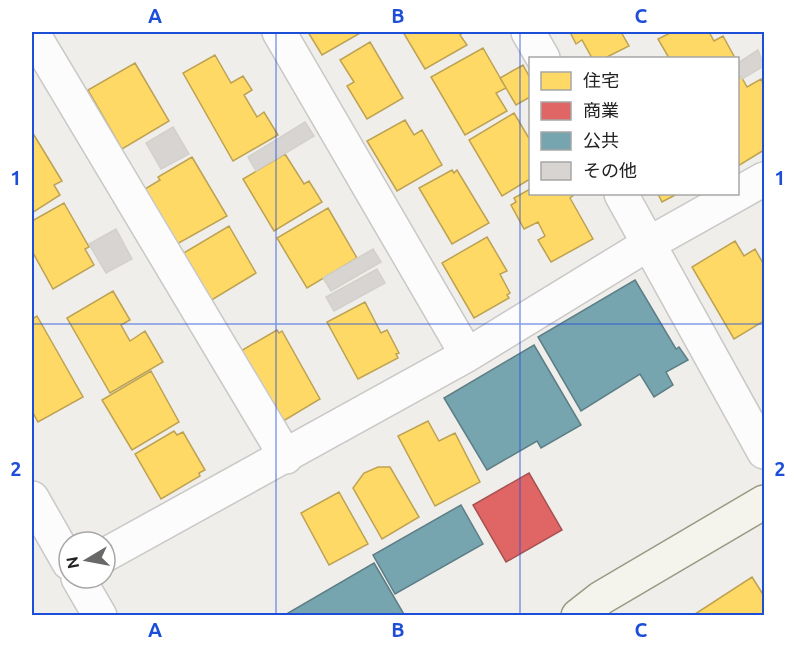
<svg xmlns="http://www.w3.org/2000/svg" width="796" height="647" viewBox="0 0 796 647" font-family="Ubuntu,'Noto Sans JP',sans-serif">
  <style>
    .homes { fill: #ffd966; stroke: #bda252; stroke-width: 1.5 }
    .shops { fill: #e06666; stroke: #a75252; stroke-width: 1.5 }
    .public { fill: #76a5af; stroke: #5d7e85; stroke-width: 1.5 }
    .building { fill: #d7d4d2; stroke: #d3d0cc; stroke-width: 1.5 }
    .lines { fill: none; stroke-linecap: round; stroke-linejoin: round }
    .minor-casing { stroke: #c9c8c7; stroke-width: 36 }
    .secondary-casing { stroke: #999a82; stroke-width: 36 }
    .minor { stroke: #fdfcfc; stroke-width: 33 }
    .secondary { stroke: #f4f4ed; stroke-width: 33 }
    .grid { fill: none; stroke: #1d4ed8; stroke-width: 1.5; stroke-opacity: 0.55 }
    .neatline { fill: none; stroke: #1d4ed8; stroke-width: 2 }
    .grid-label { font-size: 20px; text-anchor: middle; font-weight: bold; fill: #1d4ed8 }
  </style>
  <rect width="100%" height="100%" fill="#f0eeeb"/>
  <!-- homes -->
  <path class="homes" d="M308 32H362L322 55Z
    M403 32H464L460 35 467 45 425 69Z
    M570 32H621L629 46 605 58H592L582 40 576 44Z
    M672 32H709L714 41 723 36 735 58H669L658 39Z
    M370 42 403 98 367 119 347 86 354 82 340 60Z
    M483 48 506 88 496 93 507 111 465 135 431 77Z
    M215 55 231 83 243 76 252 90 244 95 257 117 264 112 278 135 233 161 183 73Z
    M135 63 169 121 122 149 88 90Z
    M523 65 530 78V97L516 105 500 78Z
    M741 76 747 87 761 79 764 85V150L738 166V78Z
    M514 113 530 140V179L502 196 469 140Z
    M405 120 414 135 422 130 442 165 397 191 367 141Z
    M34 135 62 181 54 185 60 195 32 213V137Z
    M285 154 304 184 309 181 322 202 274 231 243 179Z
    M192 157 227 216 177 244 145 189 160 180 158 177Z
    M452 170 454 173 457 170 489 223 452 244 419 188Z
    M530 189V194H575L570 198 593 239 551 262 538 240 545 236 538 222 524 229 511 205 516 202 514 198Z
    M658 194H677L662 202Z
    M64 203 89 247 85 249 94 265 53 289 32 251V221Z
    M328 208 357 258 307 288 277 238Z
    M229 226 256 273 210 301 182 254Z
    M487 237 507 271 500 274 510 293 507 295 509 298 474 318 442 263Z
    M735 241 744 256 755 249 764 265V321L734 339 692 267Z
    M113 291 130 320 121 325 130 341 145 331 163 362 110 393 67 318Z
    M365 302 381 333 387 330 399 353 396 354 398 358 358 379 327 322Z
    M37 316 83 397 38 422 32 411V319Z
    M277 330 279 333 282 331 320 399 280 423 239 352Z
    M151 371 179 422 132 450 102 400Z
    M428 421 439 441 455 433 480 482 435 506 398 436Z
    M174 431 177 435 183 432 205 470 199 473 200 476 161 499 135 454Z
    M378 467H390L419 517 382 539 353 488 364 473Z
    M339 492 368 544 329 565 301 513Z
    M752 577 764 596V614L692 616Z"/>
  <!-- shops -->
  <path class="shops" d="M529 473 562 530 506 562 473 505Z"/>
  <!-- public -->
  <path class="public" d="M635 280 676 349 679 347 688 360 666 372 673 385 654 397 640 374 581 411 538 337Z
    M534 345 581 425 541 448 537 441 487 470 444 398Z
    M461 505 483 544 395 594 373 555Z
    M374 563 405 616H289L288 613Z"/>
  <!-- building -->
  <path class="building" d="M758 50 764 66 742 79 740 75 738 77V63Z
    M305 122 314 136 256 171 248 157Z
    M173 127 189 154 161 169 146 143Z
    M116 229 132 259 106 273 89 244Z
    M373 249 381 262 331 291 323 278Z
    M377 269 385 283 334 311 326 297Z"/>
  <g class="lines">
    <!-- minor casing -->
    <g class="minor-casing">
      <path id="minor" d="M32 32 286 457
        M279 32 467 355
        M528 32 543 58
        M621 194 764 452
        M32 498 69 563
        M105 555 467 355 650 243 764 179
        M78 578 100 616"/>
    </g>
    <!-- secondary casing -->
    <g class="secondary-casing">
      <path id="secondary" d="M578 616 601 598 764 502"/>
    </g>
    <!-- minor -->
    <use href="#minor" class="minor"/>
    <!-- secondary -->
    <use href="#secondary" class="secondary"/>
  </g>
  <!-- grid -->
  <path class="grid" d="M276 32V616M520 32V616M32 324H764"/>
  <!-- border -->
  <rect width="796" height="647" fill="none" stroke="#ffffff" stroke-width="66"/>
  <!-- legend -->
  <rect x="529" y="57" width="210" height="138" fill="#ffffff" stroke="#a7a7a7" stroke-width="1.5"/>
  <rect x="541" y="72" width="30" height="18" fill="#ffd966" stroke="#a7a7a7" stroke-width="1.5"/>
  <text x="583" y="87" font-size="18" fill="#222222">住宅</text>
  <rect x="541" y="102" width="30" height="18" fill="#e06666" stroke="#a7a7a7" stroke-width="1.5"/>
  <text x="583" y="117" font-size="18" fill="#222222">商業</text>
  <rect x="541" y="132" width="30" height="18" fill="#76a5af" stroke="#a7a7a7" stroke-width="1.5"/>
  <text x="583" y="147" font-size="18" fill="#222222">公共</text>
  <rect x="541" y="162" width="30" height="18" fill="#d7d4d2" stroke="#a7a7a7" stroke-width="1.5"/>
  <text x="583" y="177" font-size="18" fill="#222222">その他</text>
  <!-- north arrow -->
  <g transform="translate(87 560) rotate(260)"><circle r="28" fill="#ffffff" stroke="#a7a7a7" stroke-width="1.5"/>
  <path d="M0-4.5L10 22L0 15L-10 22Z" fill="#6a6968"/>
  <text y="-9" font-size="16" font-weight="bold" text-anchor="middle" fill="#222222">N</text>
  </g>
  <rect x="33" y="33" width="730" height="581" class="neatline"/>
  <g class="grid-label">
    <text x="155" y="23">A</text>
    <text x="398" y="23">B</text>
    <text x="641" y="23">C</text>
    <text x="16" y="185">1</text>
    <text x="780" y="185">1</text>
    <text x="16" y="476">2</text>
    <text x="780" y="476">2</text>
    <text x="155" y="637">A</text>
    <text x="398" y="637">B</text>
    <text x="641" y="637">C</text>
  </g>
</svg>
